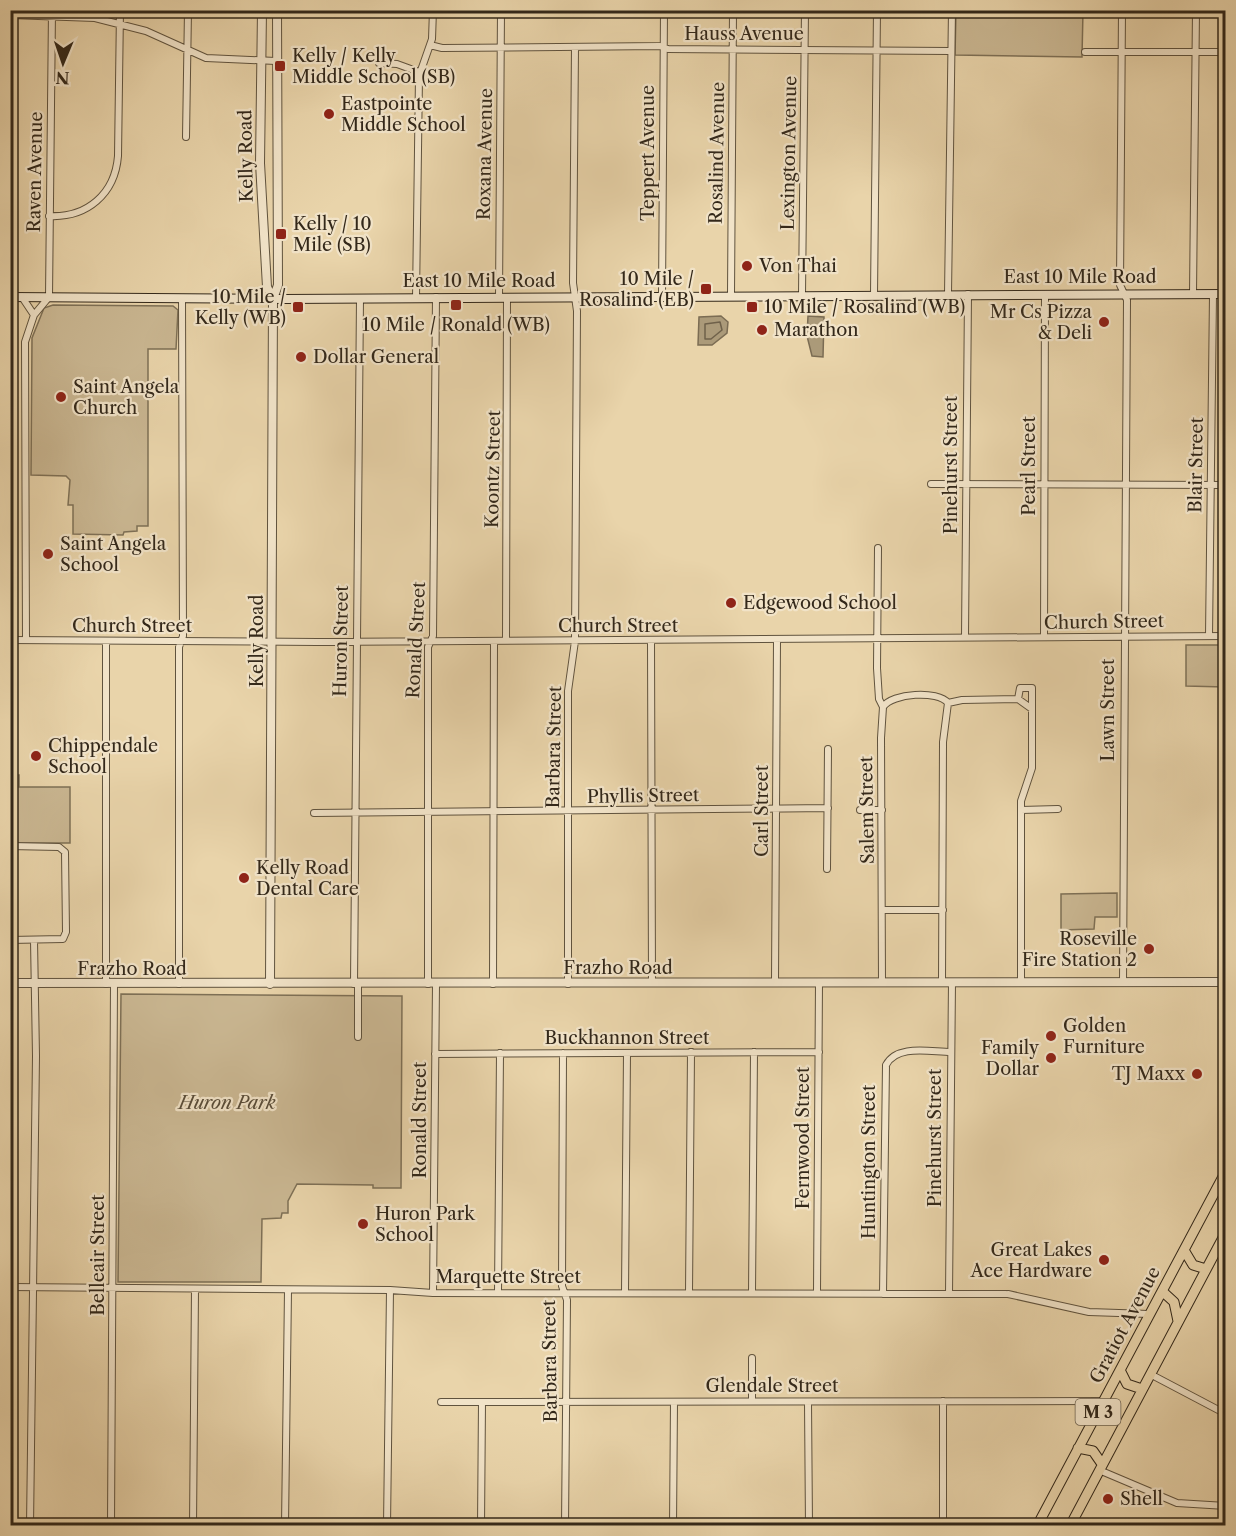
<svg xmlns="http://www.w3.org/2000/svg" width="1236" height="1536" viewBox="0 0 1236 1536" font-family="'Libre Caslon Text',serif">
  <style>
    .green { fill: #cab792; stroke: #7e7056; stroke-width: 1.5 }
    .water { fill: #ab9a79; stroke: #7b6c53; stroke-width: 1.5 }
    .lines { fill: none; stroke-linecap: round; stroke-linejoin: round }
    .shore { stroke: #6f614a; stroke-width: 1.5 }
    .minor-casing { stroke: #60533e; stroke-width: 8 }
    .tertiary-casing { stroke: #60533e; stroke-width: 10 }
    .secondary-casing { stroke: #33281a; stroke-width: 10 }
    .primary-casing { stroke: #33281a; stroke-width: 11 }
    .minor { stroke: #f1e3c8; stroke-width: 6 }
    .tertiary { stroke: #f1e3c8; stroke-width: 8 }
    .secondary { stroke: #f1e3c8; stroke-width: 8 }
    .primary { stroke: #e9d4aa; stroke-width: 9 }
    .poi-dot { fill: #8f2418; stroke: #f1e3c8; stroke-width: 2 }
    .labels { text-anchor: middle; stroke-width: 4.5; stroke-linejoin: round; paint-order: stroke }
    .shield { fill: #f1e3c8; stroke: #6c604e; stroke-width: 1.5 }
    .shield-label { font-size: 16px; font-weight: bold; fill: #33281a }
    .street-label { font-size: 18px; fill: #33281a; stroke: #f1e3c8 }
    .poi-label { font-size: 18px; fill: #33281a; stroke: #f1e3c8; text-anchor: start }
    .park-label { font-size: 18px; font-style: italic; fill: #594c38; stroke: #f1e3c8 }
  </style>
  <rect width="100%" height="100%" fill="#e9d4aa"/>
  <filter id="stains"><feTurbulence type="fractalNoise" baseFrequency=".00333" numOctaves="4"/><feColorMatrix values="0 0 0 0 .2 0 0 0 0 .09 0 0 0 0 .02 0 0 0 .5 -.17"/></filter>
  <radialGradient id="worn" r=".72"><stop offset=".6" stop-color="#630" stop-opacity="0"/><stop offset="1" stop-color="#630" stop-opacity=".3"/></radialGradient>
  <!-- green -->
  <path class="green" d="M956 11H1083L1082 57 955 55Z
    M53 305 173 306 178 310 176 349H148V526H137V531L124 532 123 535 73 534V505H68L70 480 66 476 31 475 32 338 44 308Z
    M1186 645H1225V687L1186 686Z
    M11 775H19V787H70V843H11Z
    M1117 893V917H1095L1094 929 1061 930V894Z
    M121 994 402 996 401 1188H373V1185L297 1184 288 1201V1213H282L281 1218 262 1219 261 1282H118Z"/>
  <!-- water -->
  <path class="water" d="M721 316 728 322 727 333 712 345H698L699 317Z
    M808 316 824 317 823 357 812 356 807 336Z"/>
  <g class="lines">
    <!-- shore -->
    <path class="shore" d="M720 322 722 330 711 339H705V324Z"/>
    <!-- minor casing -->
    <g class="minor-casing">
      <path id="minor" d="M1122 10 1120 285 1127 300 1123 982
        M10 15 95 18 146 31 206 58 276 61
        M430 45 442 48 660 46 668 49 951 51
        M1085 52H1226
        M379 63 397 64 419 72
        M186 137 188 10
        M49 216C87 218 115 194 118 156L120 10
        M948 294 952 10
        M1193 294 1196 10
        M731 295 733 10
        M802 295 805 10
        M874 295 877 10
        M662 296 664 10
        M22 297 34 315 49 297 52 10
        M499 297 501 10
        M416 298 419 76 432 39 433 10
        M931 484 1226 485
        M878 548 877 668 879 699 883 707 881 738 882 982
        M1209 636 1213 294
        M965 637 968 294
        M1044 637 1045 294
        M10 640 317 642 1226 636
        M26 640 25 342 34 315
        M506 641 507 297
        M651 641 652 983
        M1018 699 1020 688H1032V709
        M948 703 962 700 1018 699 1032 709V768L1021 801V983
        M883 707C892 693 938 690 948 703
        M860 810H882
        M1021 810 1058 809
        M314 813 828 808
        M10 846 59 847 65 852 66 932 63 939 10 940
        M827 869 828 749
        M883 910H943
        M775 982 777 640
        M942 982 943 742 948 703
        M106 984V641
        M179 984V647L183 636 182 298
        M354 984 360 298
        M428 984V647L433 636 436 297
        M493 984 494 641
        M568 984V691L575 641 577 311 573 283 575 47
        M358 1037V984
        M563 1053 562 1286 567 1300 565 1526
        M435 1054 819 1052
        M10 1287 390 1290 433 1293 1006 1294
        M433 1293 436 984
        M498 1293 500 1053
        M625 1293 627 1053
        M689 1293 691 1052
        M752 1293 754 1052
        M817 1293 819 982
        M883 1294 886 1065C897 1044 930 1052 951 1052
        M949 1294 952 982
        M1008 1294 1089 1312 1149 1314
        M752 1358V1401
        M1150 1374 1226 1414
        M943 1401V1526
        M441 1402 1103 1401
        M808 1402 809 1526
        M1099 1470 1177 1503 1226 1506
        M30 1526 36 1056 34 940
        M111 1526 114 984
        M193 1526 195 1289
        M285 1526 288 1290
        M387 1526 390 1290
        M481 1526 482 1402
        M673 1526 674 1402
        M1223 1526 1226 1520"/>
    </g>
    <!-- tertiary casing -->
    <g class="tertiary-casing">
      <path id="tertiary" d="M262 10 260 163 267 287 273 299
        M10 983 1226 982
        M270 984 273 299 278 285 277 10"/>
    </g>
    <!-- secondary casing -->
    <g class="secondary-casing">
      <path id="secondary" d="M10 297 284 299 1226 294"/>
    </g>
    <!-- primary casing -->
    <g class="primary-casing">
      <path id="primary" d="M1184 1250 1193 1265 1206 1269
        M1162 1291 1174 1302 1178 1321
        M1120 1370 1127 1384 1142 1389
        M1078 1448 1093 1451 1102 1464
        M1037 1526 1226 1171
        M1070 1526 1226 1232"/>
    </g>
    <!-- minor -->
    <use href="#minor" class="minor"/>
    <!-- tertiary -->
    <use href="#tertiary" class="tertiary"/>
    <!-- secondary -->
    <use href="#secondary" class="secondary"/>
    <!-- primary -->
    <use href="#primary" class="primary"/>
  </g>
  <!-- markers -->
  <g class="poi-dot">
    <rect x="274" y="60" width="12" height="12" rx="3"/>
    <circle cx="329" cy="114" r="6"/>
    <rect x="275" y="228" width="12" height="12" rx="3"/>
    <circle cx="747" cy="266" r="6"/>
    <rect x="700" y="283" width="12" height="12" rx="3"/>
    <rect x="450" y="299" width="12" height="12" rx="3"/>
    <rect x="292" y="301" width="12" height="12" rx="3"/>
    <rect x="746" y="301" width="12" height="12" rx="3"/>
    <circle cx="1104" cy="322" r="6"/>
    <circle cx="762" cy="330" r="6"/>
    <circle cx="301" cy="357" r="6"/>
    <circle cx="61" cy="397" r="6"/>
    <circle cx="48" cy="554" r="6"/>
    <circle cx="731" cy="603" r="6"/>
    <circle cx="36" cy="756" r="6"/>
    <circle cx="244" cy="878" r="6"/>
    <circle cx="1149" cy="949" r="6"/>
    <circle cx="1051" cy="1036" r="6"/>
    <circle cx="1051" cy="1058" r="6"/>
    <circle cx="1197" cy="1074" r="6"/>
    <circle cx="363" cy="1224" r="6"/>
    <circle cx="1104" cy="1260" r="6"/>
    <circle cx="1108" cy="1499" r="6"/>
  </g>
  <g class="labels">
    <!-- shield labels -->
    <rect class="shield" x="1075.5" y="1399" width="45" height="26" rx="4.5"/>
    <g class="shield-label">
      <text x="1098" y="1418">M 3</text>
    </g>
    <!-- street labels -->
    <g class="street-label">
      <text x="744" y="40">Hauss Avenue</text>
      <text transform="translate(648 153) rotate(-90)" y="6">Teppert Avenue</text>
      <text transform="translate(717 153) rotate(-89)" y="6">Rosalind Avenue</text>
      <text transform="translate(789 153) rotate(-89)" y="6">Lexington Avenue</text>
      <text transform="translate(485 154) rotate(-89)" y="6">Roxana Avenue</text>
      <text transform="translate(246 156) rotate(-91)" y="6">Kelly Road</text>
      <text transform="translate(35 172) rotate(-89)" y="6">Raven Avenue</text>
      <text x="1080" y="283">East 10 Mile Road</text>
      <text x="479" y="287">East 10 Mile Road</text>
      <text transform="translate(951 465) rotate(-90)" y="6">Pinehurst Street</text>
      <text transform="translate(1196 465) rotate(-89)" y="6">Blair Street</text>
      <text transform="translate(1029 466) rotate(-90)" y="6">Pearl Street</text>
      <text transform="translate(493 469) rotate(-89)" y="6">Koontz Street</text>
      <text transform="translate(1104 622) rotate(-1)" y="6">Church Street</text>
      <text x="132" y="632">Church Street</text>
      <text x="618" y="632">Church Street</text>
      <text transform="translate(416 640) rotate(-87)" y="6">Ronald Street</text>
      <text transform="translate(257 641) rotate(-90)" y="6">Kelly Road</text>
      <text transform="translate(341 641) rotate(-89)" y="6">Huron Street</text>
      <text transform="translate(1108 710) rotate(-90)" y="6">Lawn Street</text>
      <text transform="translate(554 747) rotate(-89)" y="6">Barbara Street</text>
      <text transform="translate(643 796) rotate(-1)" y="6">Phyllis Street</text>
      <text transform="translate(867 810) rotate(-91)" y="6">Salem Street</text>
      <text transform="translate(762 811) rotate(-90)" y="6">Carl Street</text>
      <text x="618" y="974">Frazho Road</text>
      <text x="132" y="975">Frazho Road</text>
      <text x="627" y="1044">Buckhannon Street</text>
      <text transform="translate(420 1120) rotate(-90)" y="6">Ronald Street</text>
      <text transform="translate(803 1138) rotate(-90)" y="6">Fernwood Street</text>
      <text transform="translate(935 1138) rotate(-90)" y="6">Pinehurst Street</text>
      <text transform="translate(869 1162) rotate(-90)" y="6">Huntington Street</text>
      <text transform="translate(98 1255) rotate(-90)" y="6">Belleair Street</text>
      <text x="508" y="1283">Marquette Street</text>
      <text transform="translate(1125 1325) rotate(-62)" y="6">Gratiot Avenue</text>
      <text transform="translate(550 1361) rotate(-91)" y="6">Barbara Street</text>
      <text x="772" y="1392">Glendale Street</text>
    </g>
    <!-- poi labels -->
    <g class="poi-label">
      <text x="292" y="62">Kelly / Kelly<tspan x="292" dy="21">Middle School (SB)</tspan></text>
      <text x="341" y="110">Eastpointe<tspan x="341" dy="21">Middle School</tspan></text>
      <text x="293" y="230">Kelly / 10<tspan x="293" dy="21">Mile (SB)</tspan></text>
      <text x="759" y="272">Von Thai</text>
      <text x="694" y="285" text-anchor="end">10 Mile /<tspan x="694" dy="21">Rosalind (EB)</tspan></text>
      <text x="286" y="303" text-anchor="end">10 Mile /<tspan x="286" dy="21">Kelly (WB)</tspan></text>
      <text x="764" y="313">10 Mile / Rosalind (WB)</text>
      <text x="1092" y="318" text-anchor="end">Mr Cs Pizza<tspan x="1092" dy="21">&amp; Deli</tspan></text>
      <text x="456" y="331" text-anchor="middle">10 Mile / Ronald (WB)</text>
      <text x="774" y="336">Marathon</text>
      <text x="313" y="363">Dollar General</text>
      <text x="73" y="393">Saint Angela<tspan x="73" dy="21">Church</tspan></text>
      <text x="60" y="550">Saint Angela<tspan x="60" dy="21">School</tspan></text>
      <text x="743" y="609">Edgewood School</text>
      <text x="48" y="752">Chippendale<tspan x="48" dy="21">School</tspan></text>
      <text x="256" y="874">Kelly Road<tspan x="256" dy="21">Dental Care</tspan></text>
      <text x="1137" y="945" text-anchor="end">Roseville<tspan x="1137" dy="21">Fire Station 2</tspan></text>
      <text x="1063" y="1032">Golden<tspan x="1063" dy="21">Furniture</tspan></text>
      <text x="1039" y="1054" text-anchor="end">Family<tspan x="1039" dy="21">Dollar</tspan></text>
      <text x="1185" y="1080" text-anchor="end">TJ Maxx</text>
      <text x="375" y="1220">Huron Park<tspan x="375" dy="21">School</tspan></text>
      <text x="1092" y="1256" text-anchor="end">Great Lakes<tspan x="1092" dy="21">Ace Hardware</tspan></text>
      <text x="1120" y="1505">Shell</text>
    </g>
    <!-- park labels -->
    <g class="park-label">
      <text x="227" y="1109">Huron Park</text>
    </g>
  </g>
  <!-- margin -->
  <rect width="1236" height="1536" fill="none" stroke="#e9d4aa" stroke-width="36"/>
  <rect x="12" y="12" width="1212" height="1512" fill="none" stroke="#33281a" stroke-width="3"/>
  <rect x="18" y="18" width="1200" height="1500" fill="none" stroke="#33281a" stroke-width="1.5"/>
  <!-- north arrow -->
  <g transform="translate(63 63) rotate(182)" stroke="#f1e3c8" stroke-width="4.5" paint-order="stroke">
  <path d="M0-4.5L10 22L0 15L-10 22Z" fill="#33281a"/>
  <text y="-9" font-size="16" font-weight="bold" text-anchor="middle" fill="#33281a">N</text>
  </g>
  <rect width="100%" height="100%" filter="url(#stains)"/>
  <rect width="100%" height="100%" fill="url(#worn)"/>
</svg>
